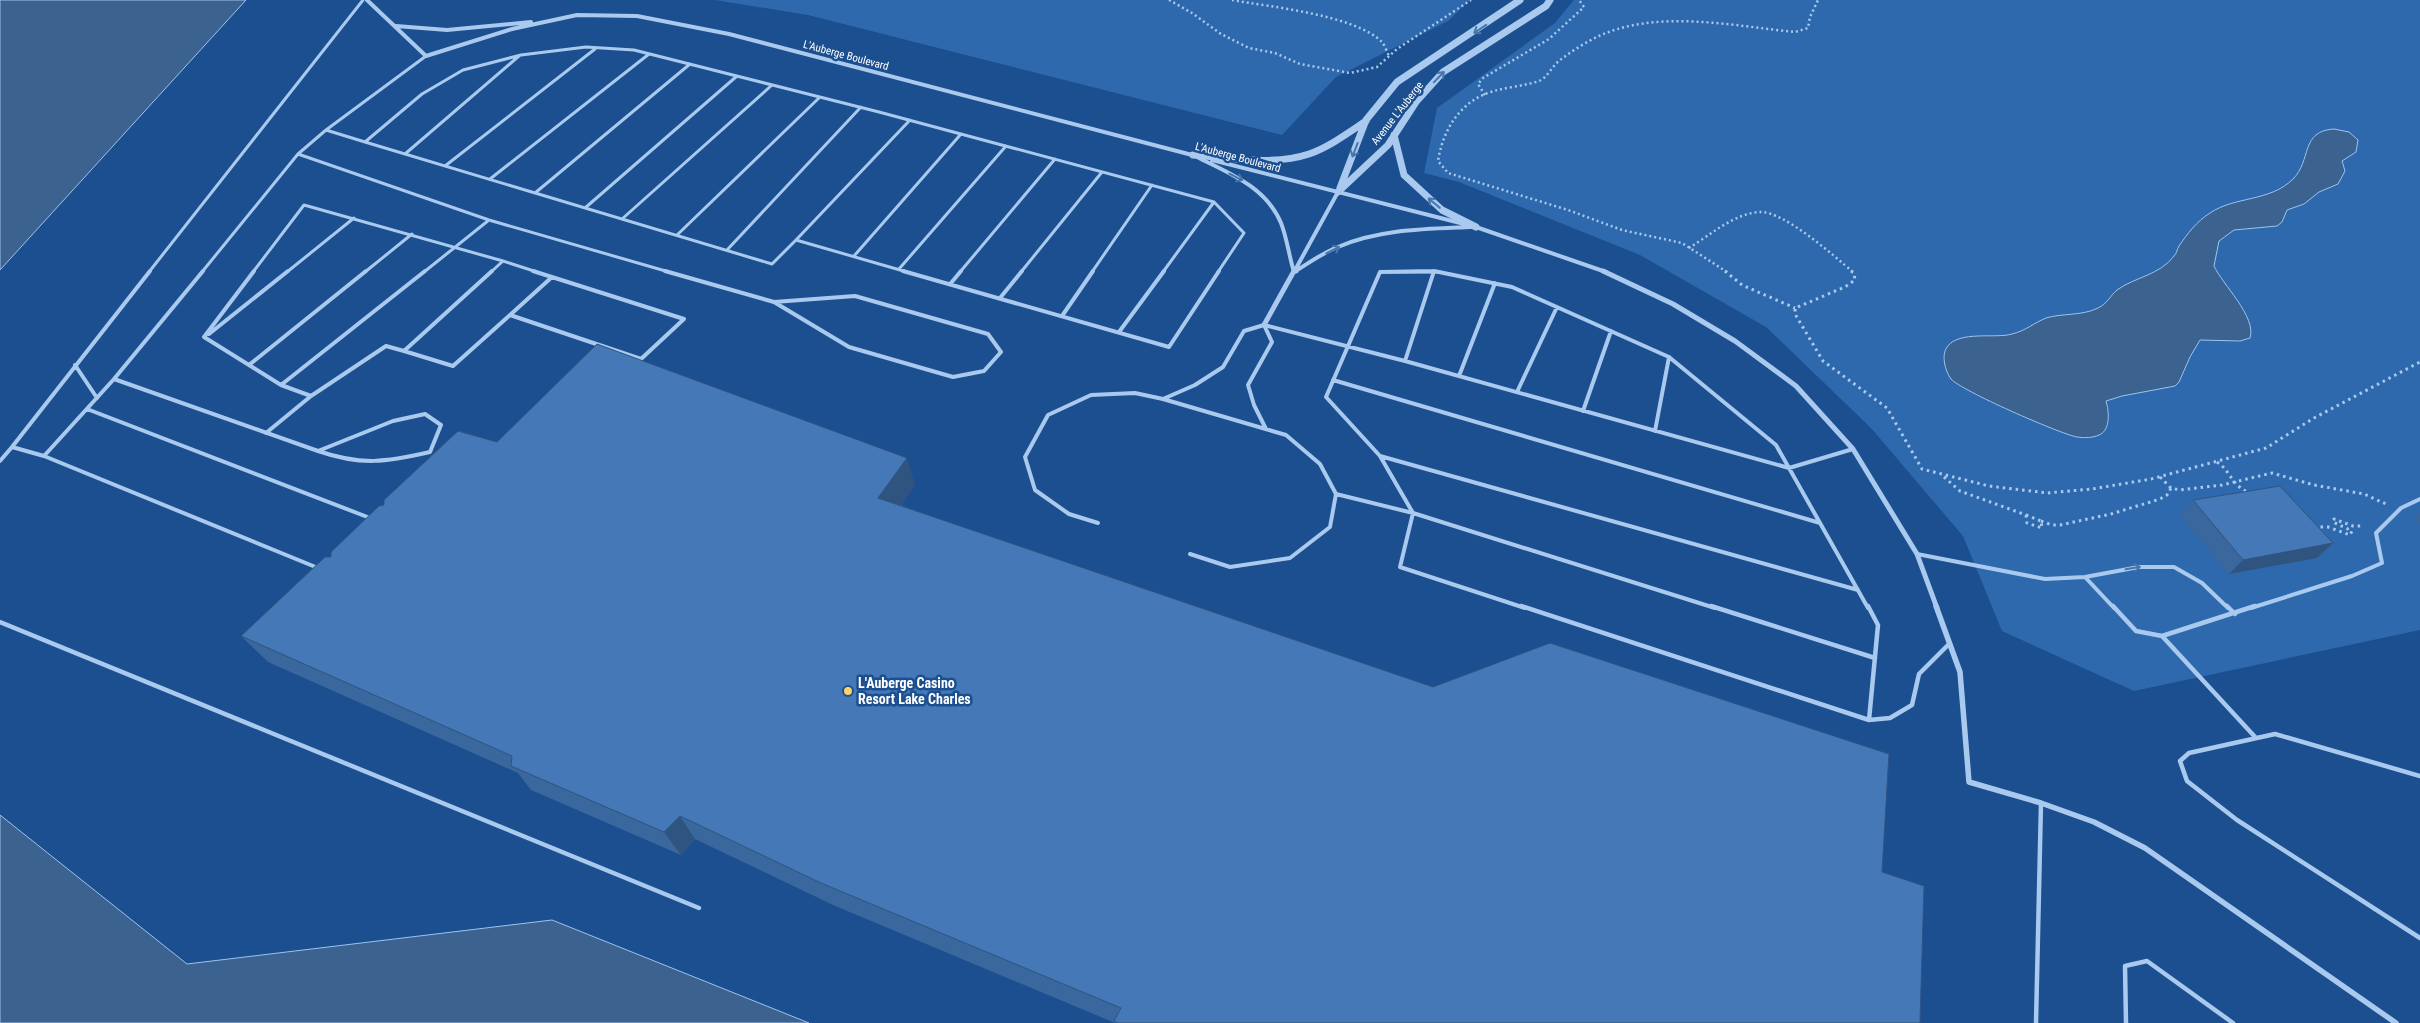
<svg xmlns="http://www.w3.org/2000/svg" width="2420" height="1023" viewBox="0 0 2420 1023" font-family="'Roboto Condensed',sans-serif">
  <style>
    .green { fill: #2e69ad }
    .water { fill: #3c6290; stroke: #9cc4f0 }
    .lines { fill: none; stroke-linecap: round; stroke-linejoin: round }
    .path-far1 { stroke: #a9c9ee; stroke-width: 2.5; stroke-dasharray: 2 3; stroke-linecap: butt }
    .path { stroke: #a9c9ee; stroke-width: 3; stroke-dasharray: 2.5 4; stroke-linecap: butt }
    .service-far2 { stroke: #a9c9ee; stroke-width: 3 }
    .service-far1 { stroke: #a9c9ee; stroke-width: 4 }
    .service { stroke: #a9c9ee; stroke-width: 4.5 }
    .minor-far2 { stroke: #a9c9ee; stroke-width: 4 }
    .minor-far1 { stroke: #a9c9ee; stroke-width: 5 }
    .minor { stroke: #a9c9ee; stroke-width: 5.5 }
    .tertiary { stroke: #a9c9ee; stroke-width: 7 }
    .wall { fill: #3a679d }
    .shaded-wall { fill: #305480 }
    .building { fill: #4478b7; stroke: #305480 }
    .oneway { stroke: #4674ac }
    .poi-dot { fill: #ffd166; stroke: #1b4f8f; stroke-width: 2 }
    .labels { text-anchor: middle; stroke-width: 5; stroke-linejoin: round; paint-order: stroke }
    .far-street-label { font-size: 11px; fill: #fff; stroke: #1b4f8f }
    .poi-label { font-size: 14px; font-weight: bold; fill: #fff; stroke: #1b4f8f; text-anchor: start }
  </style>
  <rect width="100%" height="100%" fill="#1b4f8f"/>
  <!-- green -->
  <path class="green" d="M715 0H1470L1448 21 1336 77 1282 135 808 15Z
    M1574 0H2420V630L2134 691 2002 631 1963 536 1871 428 1766 327 1640 255 1459 182 1424 173 1437 108 1555 23Z"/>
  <!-- water -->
  <path class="water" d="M0 0H246L0 270Z
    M2334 129 2349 132 2358 140 2356 152 2342 161 2345 171 2338 184 2319 192 2304 204 2287 210 2282 222 2277 226 2234 230 2219 241 2214 266C2222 284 2257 317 2250 338L2240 341 2200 340 2190 357 2179 382 2175 386 2122 396 2106 401C2109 411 2111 430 2099 435 2093 438 2084 438 2077 437 2060 434 1960 390 1951 379 1945 371 1941 355 1947 347 1959 330 1996 339 2012 334 2025 331 2034 323 2046 318 2063 313 2082 316 2098 308 2107 304 2110 296 2117 290 2135 277 2160 275 2174 256 2177 253 2177 249 2179 246 2188 233 2196 222 2210 213 2235 196 2270 202 2293 179 2312 160 2300 131 2334 129Z
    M0 815 187 964 552 920 809 1023H0Z"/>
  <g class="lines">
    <!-- path-far1 -->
    <path class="path-far1" d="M1169 0 1192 13 1221 34 1249 48 1275 53 1300 64 1350 73 1377 67 1397 49 1471 0
      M1232 0C1271 7 1355 15 1382 42 1385 46 1387 52 1389 56
      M1485 95 1478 84 1483 78 1549 39 1584 7 1579 0
      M1689 248C1710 235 1735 213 1760 212 1784 211 1834 256 1853 272
      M1727 272 1682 243 1622 230 1568 210 1448 173 1438 161C1443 129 1461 100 1494 91 1508 87 1524 86 1539 81 1548 77 1552 66 1560 60 1572 51 1586 42 1599 36 1658 9 1733 26 1795 32L1808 28 1810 17 1818 0"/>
    <!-- path -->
    <path class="path" d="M1725 271 1742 285 1795 308
      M1851 271 1854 273 1855 280 1845 287 1795 308V314L1823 361 1887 408 1922 469 1989 486 2047 493 2092 489 2151 479 2266 448 2314 418 2420 362
      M2217 462C2230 470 2232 486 2248 492
      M1944 477 1960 491 2026 515
      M2160 477 2171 488 2180 490 2222 485 2272 473 2314 485 2364 494 2386 504
      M2026 515 2041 521
      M2026 515 2027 523 2042 528 2041 521
      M2026 515 2041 521
      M2041 521 2052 525H2060L2111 514 2160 499 2167 495 2171 488
      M2314 527H2328L2350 535 2352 531 2333 522 2334 519 2353 526H2364"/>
    <!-- service-far2 -->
    <path class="service-far2" d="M326 130 365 142
      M365 142 772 264 796 240 907 272
      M365 142 422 94 463 70 521 55 586 47 634 50 879 112 1214 202 1244 233 1218 272
      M298 154 489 220 669 272
      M405 154 519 56
      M445 166 595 49
      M490 179 649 54
      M535 193 690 64
      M585 208 737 76
      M622 219 772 85
      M677 235 820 97
      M796 240 910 120
      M727 250 861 107
      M854 256 961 134
      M503 261 537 272
      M899 269 1006 146
      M149 272 363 0
      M202 272 298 154 326 130 426 56
      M253 272 304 205 503 261 491 272
      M287 272 354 218
      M365 272 412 234
      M424 272 489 220
      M960 272 1055 159
      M1021 272 1102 172
      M1092 272 1152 185
      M1163 272 1214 202
      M1387 272H1438"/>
    <!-- service-far1 -->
    <path class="service-far1" d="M203 271 114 379 318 451
      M254 271 204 337 281 385
      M533 271 684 319 641 359 510 315 552 277
      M665 271 774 302
      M903 271 1169 347 1219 271
      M951 283 961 271
      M855 296 988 334 1001 352 984 371 953 377 849 347 774 302Z
      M1000 298 1022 271
      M1062 316 1093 271
      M1264 325 1272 342 1248 385 1254 405 1266 429
      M1119 332 1164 271
      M209 334 288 271
      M404 351 453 366 510 315
      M1405 361 1789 468 1853 449
      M75 365 97 398
      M249 365 366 271
      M1459 376 1495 283
      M114 379 44 456 318 568
      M1333 380 1820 523
      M1517 392 1557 307
      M311 396 386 346 404 351 492 271
      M1163 399 1195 385 1223 367 1244 331 1264 325 1405 361 1434 271
      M87 409 370 518
      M1583 411 1611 331
      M425 414 441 425 430 452C386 462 362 466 318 451L393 421Z
      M1655 431 1669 357
      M266 433 311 396 281 385 425 271
      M44 456 12 447 150 271
      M1380 456 1858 590
      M0 461 12 447
      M1336 494 1413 513 1715 608
      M1098 523 1069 514 1035 490 1025 457 1048 415 1091 395 1135 393 1163 399 1286 435 1320 464 1336 494 1330 527 1290 558 1230 567 1190 554
      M1917 554 2045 579 2085 577 2139 567H2174L2202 583 2228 608
      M2085 577 2114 608
      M1525 608 1400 567 1413 513 1380 456 1326 397 1380 272 1434 271 1512 287 1669 357 1776 445 1868 608
      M2251 608 2352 576 2382 563 2376 533 2401 508 2420 499"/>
    <!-- service -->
    <path class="service" d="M1521 606 1869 720 1878 625 1868 606
      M1711 606 1875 658
      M2113 606 2136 631 2162 636
      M2227 606 2235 614
      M2255 606 2162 636 2256 738
      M0 622 699 908
      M1869 720 1890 718 1912 705 1919 674 1949 644
      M2420 776 2275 734 2189 753 2180 761 2187 781 2237 820 2420 938
      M2036 1023 2041 803
      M2126 1023 2125 966 2147 961 2233 1023"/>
    <!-- minor-far2 -->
    <path class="minor-far2" d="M367 0 426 56 512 29 577 15 637 16 729 34 1196 156
      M396 26 447 30 531 22
      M1197 157C1229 173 1266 187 1281 223 1287 238 1289 256 1294 272
      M1212 160 1476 227 1606 272
      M1294 272C1309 263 1322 253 1338 247 1380 229 1426 229 1471 227
      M1294 272 1338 192"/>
    <!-- minor-far1 -->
    <path class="minor-far1" d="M1294 271H1296
      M1603 271 1673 304 1735 341 1796 386 1853 449 1917 554 1937 608
      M1264 325 1294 271"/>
    <!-- minor -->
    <path class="minor" d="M1936 606 1960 672 1969 782 2041 803 2094 822 2145 848 2396 1023"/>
    <!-- tertiary -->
    <path class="tertiary" d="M1394 135 1404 175 1442 210 1476 227
      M1193 155C1230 158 1273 166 1309 154 1329 147 1348 133 1366 121
      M1340 188 1366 120 1397 82 1520 0
      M1338 192 1388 145 1416 102 1443 72 1546 6 1550 0"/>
  </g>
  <!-- wall -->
  <path class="wall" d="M497 442 915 485 901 505 1882 872 1920 1023H1115L833 905 695 839 681 855 531 790 518 773 268 662 241 636 331 557 384 505Z
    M2193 500 2333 543 2317 558 2229 574 2179 515Z
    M2420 512V525L2413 518Z"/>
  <!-- shaded-wall -->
  <path class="shaded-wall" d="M907 458 915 485 887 525 878 498Z
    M2333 543 2317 558 2229 574 2243 560Z
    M680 816 695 839 681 855 664 832Z"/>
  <!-- building -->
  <path class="building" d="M597 344 907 458 878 498 1433 687 1550 643 1889 754 1882 872 1924 886 1920 1023H1118L1114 1021 1121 1008 821 883 680 816 664 832 511 766 512 756 241 636 325 557H331V552L379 506 384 505V500L458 431 497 442Z
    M2280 486 2333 543 2243 560 2193 500Z"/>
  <!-- one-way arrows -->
  <defs><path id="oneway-shaft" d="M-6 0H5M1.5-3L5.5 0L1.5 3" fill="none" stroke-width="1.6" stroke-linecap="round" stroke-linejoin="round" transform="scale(1.25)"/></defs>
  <g class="oneway">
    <use href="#oneway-shaft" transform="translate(1480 29) rotate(146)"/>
    <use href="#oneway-shaft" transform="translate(1439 77) rotate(-46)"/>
    <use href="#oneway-shaft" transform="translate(1355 150) rotate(111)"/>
    <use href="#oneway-shaft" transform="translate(1236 177) rotate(27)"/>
    <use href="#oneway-shaft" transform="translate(1434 203) rotate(-140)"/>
    <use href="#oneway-shaft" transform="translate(1333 250) rotate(-27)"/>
    <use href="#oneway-shaft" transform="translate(2133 568) rotate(-9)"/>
  </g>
  <!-- markers -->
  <circle class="poi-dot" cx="848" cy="691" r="5"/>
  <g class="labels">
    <!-- far-street labels -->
    <g class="far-street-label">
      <text transform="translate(846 55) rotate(15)" y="4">L'Auberge Boulevard</text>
      <text transform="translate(1397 113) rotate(-52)" y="4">Avenue L'Auberge</text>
      <text transform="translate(1238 157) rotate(15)" y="4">L'Auberge Boulevard</text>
    </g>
    <!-- poi labels -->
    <g class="poi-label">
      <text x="858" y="688">L'Auberge Casino<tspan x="858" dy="16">Resort Lake Charles</tspan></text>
    </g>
  </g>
</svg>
